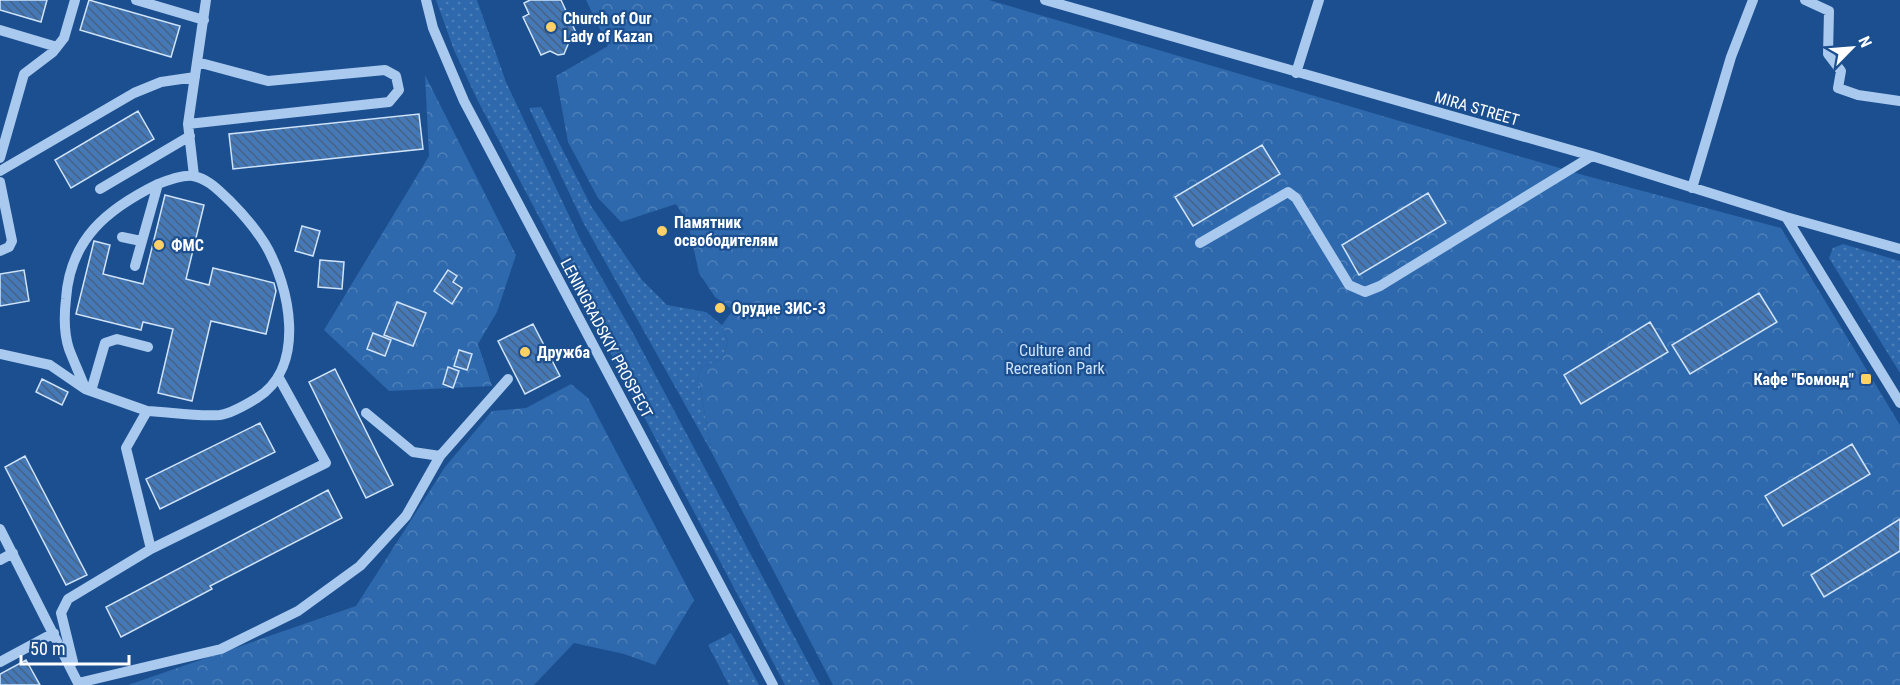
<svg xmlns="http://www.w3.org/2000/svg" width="1900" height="685" viewBox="0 0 1900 685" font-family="'Roboto Condensed',sans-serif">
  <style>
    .grass { fill: url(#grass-dots) }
    .forest { fill: url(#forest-crowns) }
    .pitch { fill: #2e69ad }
    .building { fill: url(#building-back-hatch); stroke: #cfe3fa; stroke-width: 1.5 }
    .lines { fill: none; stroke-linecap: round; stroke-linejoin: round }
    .minor { stroke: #a9c9ee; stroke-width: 10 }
    .poi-dot { fill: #ffd166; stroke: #1b4f8f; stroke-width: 2 }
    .labels { text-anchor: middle; stroke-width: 4.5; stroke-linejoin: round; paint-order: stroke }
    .poi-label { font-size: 16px; font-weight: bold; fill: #fff; stroke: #1b4f8f; text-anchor: start }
    .street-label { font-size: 16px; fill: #fff; stroke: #1b4f8f }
    .park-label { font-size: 16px; fill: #cfe3fa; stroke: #1b4f8f }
  </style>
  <defs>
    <pattern id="grass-dots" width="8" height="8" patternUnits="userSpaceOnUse" patternTransform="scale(1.5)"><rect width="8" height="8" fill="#2e69ad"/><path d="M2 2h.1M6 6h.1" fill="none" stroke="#4d80b9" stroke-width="1.8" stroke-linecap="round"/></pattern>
    <pattern id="forest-crowns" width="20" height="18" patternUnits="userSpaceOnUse" patternTransform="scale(1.5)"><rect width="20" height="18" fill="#2e69ad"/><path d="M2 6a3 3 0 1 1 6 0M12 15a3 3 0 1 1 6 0" fill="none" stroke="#4d80b9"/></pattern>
    <pattern id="building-back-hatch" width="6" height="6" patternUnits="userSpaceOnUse" patternTransform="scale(1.5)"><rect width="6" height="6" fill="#4478b7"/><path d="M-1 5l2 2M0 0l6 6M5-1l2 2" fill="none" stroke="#486282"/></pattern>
  </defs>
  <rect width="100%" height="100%" fill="#1b4f8f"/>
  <!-- grass -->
  <path class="grass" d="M436 0H477L506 82 582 243 634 335 820 685H785L477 99 454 50Z
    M541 107 591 206 642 280 667 305 706 312 722 325 728 342 722 359 703 367 698 375 712 453 583 222 529 108Z
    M1843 244 1900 261V373L1829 258 1833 248Z
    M731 633 759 685H729L708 645Z"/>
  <!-- forest -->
  <path class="forest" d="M586 0H989L1583 175 1781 228 1900 425V685H833L712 453 698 375 703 367 722 359 728 342 722 325 733 310 715 297 699 273 688 223 676 204 621 222 598 198 568 142 556 76 608 46Z
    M425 75 516 255 497 312 478 344 492 386 389 391 324 330 429 156Z
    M571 384 588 398 694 600 655 665 624 654 574 643 534 685H128L356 606 445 467 492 411 526 408Z"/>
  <!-- pitch -->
  <path class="pitch" d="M986 618 989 664 971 665 968 619Z
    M1005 669 1016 685H922L918 679Z"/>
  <!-- building -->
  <path class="building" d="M0 0H47L41 22 0 10Z
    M89 0 180 26 171 57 80 30Z
    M530 0H561L578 37 569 42 564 54 558 55 550 51 541 55 523 17 529 14 524 3Z
    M138 111 154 139 71 188 55 160Z
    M419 114 423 149 233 169 229 134Z
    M1262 145 1280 174 1193 226 1175 197Z
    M1428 193 1446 223 1359 275 1342 245Z
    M165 195 204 205 186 279 209 285 213 268 274 283 276 291 266 334 211 321 192 401 158 393 173 329 143 322 141 330 76 314 94 241 110 245 103 274 143 284Z
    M302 226 320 231 313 256 295 251Z
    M320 260 344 262 342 289 318 287Z
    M24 270 29 301 0 306V274Z
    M448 270 457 276 453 282 462 288 452 304 434 291Z
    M1759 293 1777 322 1690 374 1672 345Z
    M397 302 426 313 413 346 384 335Z
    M1650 322 1668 352 1581 404 1564 375Z
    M533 324 560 376 525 394 498 341Z
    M373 333 391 340 385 356 367 349Z
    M459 350 472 354 467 370 454 366Z
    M448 367 459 371 453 388 443 384Z
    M335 369 393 485 366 498 309 382Z
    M42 379 68 392 62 405 36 392Z
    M260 423 275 452 160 509 146 479Z
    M1852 444 1870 474 1783 526 1765 496Z
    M25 456 87 575 66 585 5 467Z
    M328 490 342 518 210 586 212 589 121 637 106 607Z
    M1900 519V551L1824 597 1811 575Z
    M26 660 40 685H0V674Z"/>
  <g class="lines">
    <!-- minor -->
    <path class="minor" d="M136 0 204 20
      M426 0 433 28 464 101 773 685
      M1045 0 1592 156 1786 217 1900 249
      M1805 0 1829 11 1828 54 1841 71 1838 88 1858 95 1900 101
      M0 30 57 47
      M1296 73 1319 0
      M188 124 389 102 399 90 396 76 385 70 268 81 197 62
      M0 158 24 74 53 52 64 38 75 0
      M0 171 134 93 161 82 195 77
      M194 176 188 124 206 0
      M0 182 12 241 9 247 0 251
      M1692 188 1731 57 1753 0
      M100 189 190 136
      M1786 217 1900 403
      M122 237 141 241
      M1200 243 1288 192 1296 198 1349 285 1365 292 1380 286 1592 156
      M135 266 158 184C169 180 180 175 193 176 209 179 219 191 230 201 243 214 255 228 265 244 290 286 307 367 257 398 247 404 233 413 220 415 197 417 170 412 147 411
      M0 354 50 365 85 389 147 411 126 448 151 549 68 599 61 613 73 662
      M85 388C80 375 74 362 69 349 64 334 64 316 66 299 70 239 107 209 158 184
      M91 391 105 343 117 339 148 347
      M366 413 413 452 440 456 508 379
      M0 529 78 683 221 649 298 611 360 566 406 516 440 456
      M151 549 326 463 279 378
      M0 560 13 553
      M0 662 54 633"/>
  </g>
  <!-- markers -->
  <g class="poi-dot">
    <circle cx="551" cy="27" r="6"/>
    <circle cx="662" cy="231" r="6"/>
    <circle cx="159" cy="245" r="6"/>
    <circle cx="720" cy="308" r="6"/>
    <circle cx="525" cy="352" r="6"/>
    <rect x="1860" y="373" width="12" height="12" rx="3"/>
  </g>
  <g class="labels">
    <!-- poi labels -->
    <g class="poi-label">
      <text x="563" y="24">Church of Our<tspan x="563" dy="18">Lady of Kazan</tspan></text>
      <text x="674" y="228">Памятник<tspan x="674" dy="18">освободителям</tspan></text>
      <text x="171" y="251">ФМС</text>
      <text x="732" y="314">Орудие ЗИС-3</text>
      <text x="537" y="358">Дружба</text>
      <text x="1854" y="385" text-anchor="end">Кафе "Бомонд"</text>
    </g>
    <!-- street labels -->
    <g class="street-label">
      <text transform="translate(1477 108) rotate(16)" y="6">MIRA STREET</text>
      <text transform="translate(607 338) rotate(62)" y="6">LENINGRADSKIY PROSPECT</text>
    </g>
    <!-- park labels -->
    <g class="park-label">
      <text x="1055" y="356">Culture and<tspan x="1055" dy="18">Recreation Park</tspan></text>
    </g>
  </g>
  <!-- north arrow -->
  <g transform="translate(1852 48) rotate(65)" stroke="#1b4f8f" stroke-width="4.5" paint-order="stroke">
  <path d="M0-4.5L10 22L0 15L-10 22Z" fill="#ffffff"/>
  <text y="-9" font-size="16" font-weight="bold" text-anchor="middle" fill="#ffffff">N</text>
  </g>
  <!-- scale -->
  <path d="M21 655v9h108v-9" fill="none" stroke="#ffffff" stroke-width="3"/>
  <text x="30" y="655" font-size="18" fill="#ffffff" stroke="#1b4f8f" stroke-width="4.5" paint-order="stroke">50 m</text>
</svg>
